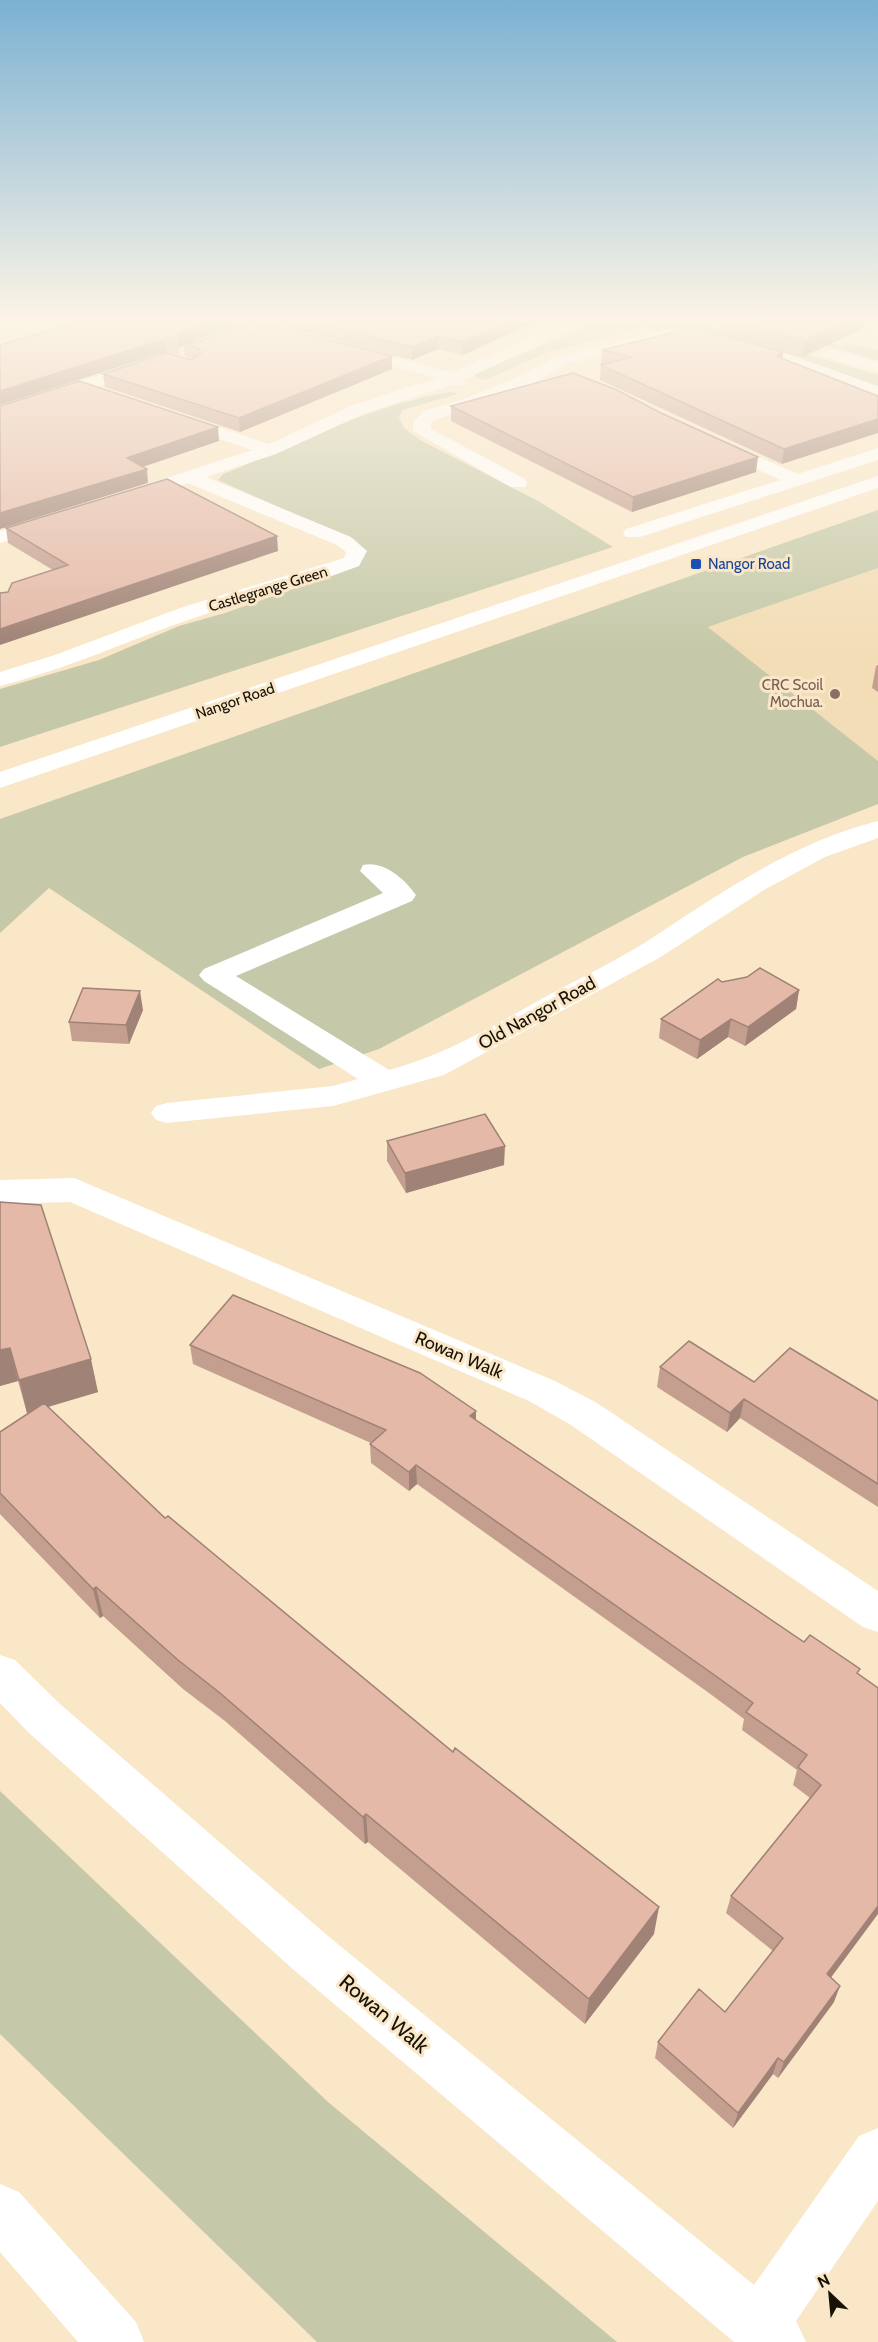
<svg xmlns="http://www.w3.org/2000/svg" width="878" height="2342" viewBox="0 0 878 2342" font-family="Cabin,sans-serif">
  <style>
    .built { fill: #f2ddb6 }
    .green { fill: #c5c9a9 }
    .lines { fill: none; stroke-linecap: round; stroke-linejoin: round }
    .minor { fill: #fff; fill-rule: evenodd }
    .major { fill: #fff; fill-rule: evenodd }
    .wall { fill: #c49f90 }
    .shaded-wall { fill: #a08276 }
    .building { fill: #e4b9a8; stroke: #a08276; stroke-width: 1.5 }
    .transit-dot { fill: #1a4fb4; stroke: #f9e7c8; stroke-width: 2 }
    .education-dot { fill: #8d6e63; stroke: #f9e7c8; stroke-width: 2 }
    .labels { text-anchor: middle; stroke-width: 6; stroke-linejoin: round; paint-order: stroke }
    .far-transit-label { font-size: 15px; fill: #164399; stroke: #f9e7c8; text-anchor: start }
    .far-street-label { font-size: 15px; fill: #171106; stroke: #f9e7c8 }
    .far-education-label { font-size: 15px; fill: #785e54; stroke: #f9e7c8; text-anchor: end }
    .street-label { font-size: 18px; fill: #171106; stroke: #f9e7c8 }
    .near-street-label { font-size: 21px; fill: #171106; stroke: #f9e7c8 }
  </style>
  <rect width="100%" height="100%" fill="#f9e7c8"/>
  <!-- built -->
  <path class="built" d="M0 321H116L0 356Z
    M878 568V761L708 627Z"/>
  <!-- green -->
  <path class="green" d="M598 321H694L878 375V387L701 331C683 329 661 334 644 327L546 353 485 380 473 375Z
    M781 329 840 345 852 344 878 350V360L784 334Z
    M451 392 458 394 403 410 399 417 404 428 420 440 538 501 613 547 0 747V689L99 660 179 626 225 613 358 566 365 554 352 540 218 480 223 474C297 445 372 404 451 392Z
    M878 510V568L708 627 878 761V804L743 857 379 1049 319 1069 49 888 0 933V819Z
    M0 1791 328 2102 617 2342H317L0 2034Z"/>
  <g class="lines">
    <!-- minor -->
    <path class="minor" d="M565 321H586L464 380 463 385H451L365 413 276 454 206 477 351 537 367 551 359 566C305 587 249 599 194 618 129 640 67 669 0 686V672L55 655 180 608 344 558 346 552 337 545 188 483 138 500H124L121 496 124 492 252 450 169 422 166 418 169 414H181L269 444 353 405 437 378 343 353 341 350 343 347 349 345 452 373Z
      M667 329C731 329 817 365 878 386V397L799 370 695 339H667L567 364 524 388 471 409 436 419 431 423V429L525 479 527 483 525 487H511L413 431V422L424 411 459 401 512 380 555 357Z
      M830 349 878 362V372L824 357 822 354Z
      M147 360 153 361 155 365 153 369 0 418V407Z
      M716 438 798 474 878 448V460L640 537H626L623 533 626 529 780 480 710 447 707 443Z
      M50 516 57 518 60 522 57 526 0 543V531Z
      M878 821V838L825 857 764 890 659 958 444 1075 333 1106 167 1123 156 1120 151 1113 156 1106 167 1103 333 1086 358 1079 204 981 199 975 204 969 383 893 360 871 363 865C383 860 405 879 416 895L412 901 236 976 389 1070C445 1055 495 1025 545 997 580 978 616 961 649 940 721 893 793 842 878 821Z
      M74 1178 555 1381 597 1403 878 1591V1632L863 1627 571 1425 529 1401 70 1202 0 1204V1180Z
      M0 1655 15 1660 60 1704 328 1936 754 2285 859 2136 878 2128V2201L796 2321 806 2342H734L294 1970 28 1732 0 1703Z"/>
    <!-- major -->
    <path class="major" d="M878 476V488L0 788V772Z
      M0 2184 19 2192 136 2322 144 2342H78L0 2252Z"/>
  </g>
  <!-- wall -->
  <path class="wall" d="M247 321 188 343 392 369 240 432 105 387 103 374 192 360 193 359 185 356 184 345 179 348 180 355 166 352 0 345Z
    M274 321H533V323L463 355 438 349 412 360 274 324Z
    M720 321H865L864 328 802 357 719 333Z
    M602 350 783 352 782 358 878 396 782 464 600 380 601 365H603L601 364Z
    M451 406 756 472 632 512 451 421Z
    M6 528 278 551 8 592 53 570 8 543Z
    M878 665V692L872 688 876 666Z
    M722 982 799 990 796 1009 745 1046 728 1037 697 1059 659 1038 661 1019Z
    M143 1010 129 1044 72 1041 69 1022Z
    M387 1141 504 1165 406 1193 387 1161Z
    M0 1202 98 1392 48 1407 165 1518 654 1934 585 2024 368 1842 365 1844 225 1721 183 1689 103 1616 100 1618 0 1514V1432L31 1412 27 1413 18 1381 0 1386Z
    M190 1345 476 1420 804 1642 859 1674 831 1978 834 2002 778 2078 773 2074 733 2128 655 2058 658 2042 725 2012 773 1951 726 1913 731 1896 810 1798 793 1785 797 1770 742 1730 744 1719 709 1693 417 1484 409 1491 371 1463 370 1444 371 1443 193 1364Z
    M660 1367 878 1401V1507L740 1418 727 1432 657 1387Z"/>
  <!-- shaded-wall -->
  <path class="shaded-wall" d="M213 321H247L186 344 183 343 184 345 179 348 177 337 180 333Z
    M511 321H533V323L463 355V342Z
    M848 321H865L864 328 802 357 805 341Z
    M438 337V349L412 360V347Z
    M165 339 166 352 0 405V391Z
    M783 352 781 367 776 356Z
    M392 356V369L240 432 239 418Z
    M878 419V433L782 464 784 449Z
    M218 427 219 441 128 472 127 458Z
    M758 457 756 472 632 512 633 497Z
    M147 469 148 483 0 529V513Z
    M277 536 278 551 0 645V629Z
    M799 990 796 1009 745 1046 748 1027Z
    M140 991 143 1010 129 1044 126 1025Z
    M731 1019 728 1037 697 1059 700 1040Z
    M505 1146 504 1165 406 1193 405 1173Z
    M10 1348 18 1381 0 1386V1350Z
    M91 1359 98 1392 27 1413 19 1380Z
    M744 1399 740 1418 727 1432 730 1413Z
    M476 1411V1430L470 1416Z
    M416 1465 417 1484 409 1491V1472Z
    M96 1587 103 1616 100 1618 93 1589Z
    M366 1814 368 1842 365 1844 363 1817Z
    M878 1906V1914L821 1991 827 1974Z
    M659 1907 654 1934 585 2024 589 1999Z
    M840 1986 834 2002 778 2078 784 2062Z
    M778 2058 773 2074 733 2128 738 2113Z"/>
  <!-- building -->
  <path class="building" d="M81 321H213L180 333 177 337 179 342 165 339 0 391V345Z
    M253 321 392 356 239 418 103 374 166 353 192 360 201 353 199 348 183 343H194Z
    M309 321H511L463 342 438 337 412 347Z
    M734 321H751L766 322 769 321H848L805 341Z
    M696 327 783 352 776 356 878 396V419L784 449 601 365 632 357 602 350Z
    M573 373 617 390 661 413 758 457 633 497 451 406Z
    M79 381 218 427 127 458 147 469 0 513V406Z
    M167 479 277 536 0 629V593L8 592 12 583 68 565 6 528Z
    M760 968 799 990 748 1027 731 1019 700 1040 661 1019 718 979 722 982 747 977Z
    M83 988 140 991 126 1025 69 1022Z
    M485 1114 505 1146 405 1173 387 1141Z
    M0 1202 41 1205 91 1359 19 1380 10 1348 0 1350Z
    M233 1295 420 1373 476 1411 470 1416 804 1642 810 1635 860 1669 857 1673 878 1688V1906L827 1974 840 1986 784 2062 778 2058 738 2113 658 2042 699 1989 725 2012 783 1938 731 1896 821 1785 798 1767 807 1755 746 1712 753 1703 713 1674 416 1465 409 1472 370 1444 386 1430 190 1345Z
    M689 1341 754 1382 790 1348 878 1401V1484L744 1399 730 1413 660 1367Z
    M44 1403 165 1518 168 1516 453 1752 455 1748 659 1907 589 1999 366 1814 363 1817 220 1693 178 1660 96 1587 93 1589 0 1493V1432Z"/>
  <!-- sky -->
  <linearGradient id="sky" x2="0" y2="1"><stop stop-color="#7bb1d2"/><stop offset="0.49" stop-color="#fcf4e6"/><stop offset="1" stop-color="#fcf4e6" stop-opacity="0"/></linearGradient>
  <rect width="878" height="649" fill="url(#sky)"/>
  <!-- markers -->
  <rect class="transit-dot" x="690" y="558" width="12" height="12" rx="3"/>
  <circle class="education-dot" cx="835" cy="694" r="6"/>
  <g class="labels">
    <!-- far-transit labels -->
    <g class="far-transit-label">
      <text x="708" y="569">Nangor Road</text>
    </g>
    <!-- far-street labels -->
    <g class="far-street-label">
      <text transform="translate(268 589) rotate(-17)" y="5">Castlegrange Green</text>
      <text transform="translate(235 701) rotate(-19)" y="5">Nangor Road</text>
    </g>
    <!-- far-education labels -->
    <g class="far-education-label">
      <text x="823" y="690">CRC Scoil<tspan x="823" dy="17">Mochua.</tspan></text>
    </g>
    <!-- street labels -->
    <g class="street-label">
      <text transform="translate(537 1013) rotate(-29)" y="6">Old Nangor Road</text>
      <text transform="translate(459 1355) rotate(23)" y="6">Rowan Walk</text>
    </g>
    <!-- near-street labels -->
    <g class="near-street-label">
      <text transform="translate(384 2014) rotate(40)" y="7">Rowan Walk</text>
    </g>
  </g>
  <!-- north arrow -->
  <g transform="translate(830 2294) rotate(334)" stroke="#f9e7c8" stroke-width="4.5" paint-order="stroke">
  <path d="M0-4.5L10 22L0 15L-10 22Z" fill="#171106"/>
  <text y="-9" font-size="16" font-weight="bold" text-anchor="middle" fill="#171106">N</text>
  </g>
</svg>
